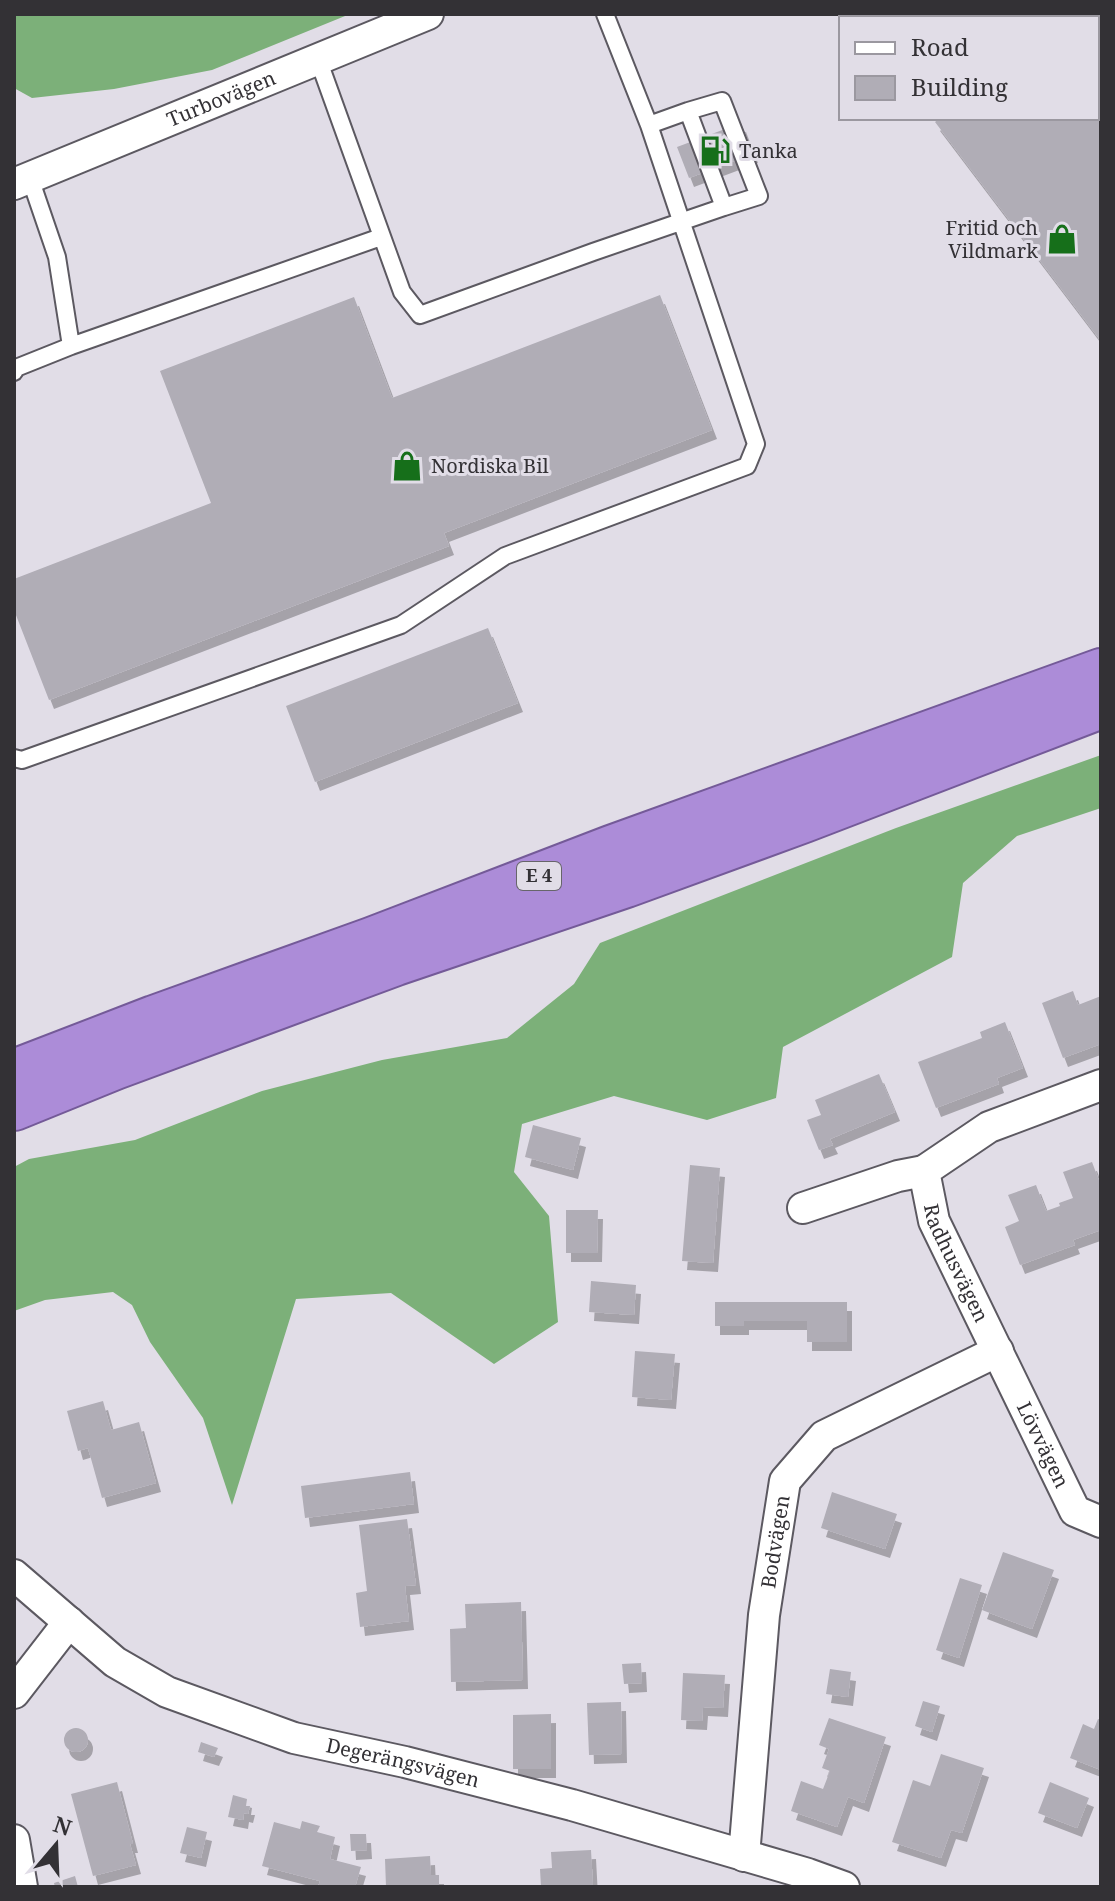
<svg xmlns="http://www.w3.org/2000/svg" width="1115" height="1901" viewBox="0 0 1115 1901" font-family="'Noto Serif',serif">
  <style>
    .forest { fill: #7cb079 }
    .building { fill: #b0adb6; filter: url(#shadow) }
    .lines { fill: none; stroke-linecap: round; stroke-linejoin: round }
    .service-casing { stroke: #5c5961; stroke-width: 20 }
    .minor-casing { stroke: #5c5961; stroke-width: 34 }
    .trunk-casing { stroke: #745a98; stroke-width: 48 }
    .service { stroke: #fff; stroke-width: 16 }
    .minor { stroke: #fff; stroke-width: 30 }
    .trunk { stroke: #ac8cd8; stroke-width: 44 }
    .labels { text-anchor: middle; stroke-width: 6; stroke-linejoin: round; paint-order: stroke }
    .shield { fill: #e1dde7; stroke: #67656a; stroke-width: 2 }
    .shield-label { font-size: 18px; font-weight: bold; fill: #333135 }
    .street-label { font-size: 20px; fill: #333135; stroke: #e1dde7 }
    .poi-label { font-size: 20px; fill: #333135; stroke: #e1dde7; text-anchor: start }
  </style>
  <defs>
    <filter id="shadow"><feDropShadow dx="5" dy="9" stdDeviation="0" flood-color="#0004"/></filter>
  </defs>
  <rect width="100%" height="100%" fill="#e1dde7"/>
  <!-- forest -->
  <path class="forest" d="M14 14H350L212 70 114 89 32 98 14 88Z
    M1101 755V808L1017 836 963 883 952 957 783 1047 776 1098 707 1120 614 1096 522 1124 514 1172 549 1216 558 1322 494 1364 391 1293 296 1299 232 1505 203 1418 150 1342 132 1305 113 1292 45 1300 14 1311V1167L29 1159 135 1140 262 1091 382 1060 507 1038 574 984 600 943 896 828Z"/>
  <!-- building -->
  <path class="building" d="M1101 104V341L935 122 940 118H1097V107Z
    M741 123 753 154 689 178 677 147Z
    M660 295 712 430 444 533 449 546 49 700 14 610V579L211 503 160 371 354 297 392 398Z
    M488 628 518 703 315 782 286 706Z
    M1073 991 1078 1005 1101 996V1044L1063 1058 1042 1003Z
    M1005 1022 1023 1068 997 1078 999 1084 936 1108 918 1062 982 1038 980 1032Z
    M879 1074 895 1112 830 1139 833 1145 819 1150 807 1120 821 1115 815 1100Z
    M533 1125 581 1138 573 1170 525 1157Z
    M1092 1162 1101 1186V1230L1073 1240 1075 1245 1020 1265 1005 1227 1019 1221 1008 1195 1036 1185 1046 1211 1060 1206 1059 1203 1073 1198 1063 1172Z
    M690 1165 720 1168 713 1263 682 1261Z
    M566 1210H598L597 1253H566Z
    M591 1281 636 1285 634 1315 589 1312Z
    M715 1302H847V1342H807V1321H744V1326H715Z
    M635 1351 675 1354 671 1400 632 1397Z
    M103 1401 111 1430 139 1422 156 1483 102 1498 88 1448 78 1451 67 1411Z
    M410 1472 414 1504 305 1518 301 1486Z
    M832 1492 897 1514 885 1549 821 1528Z
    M407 1519 416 1585 405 1586 409 1621 360 1627 356 1593 367 1591 359 1525Z
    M1003 1552 1054 1570 1032 1629 982 1610Z
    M960 1578 982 1585 959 1658 936 1650Z
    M521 1602 523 1680 451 1682 450 1629 466 1628 465 1604Z
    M641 1663 642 1683 624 1684 622 1664Z
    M830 1669 851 1672 848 1697 826 1694Z
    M683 1673 725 1675 723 1708 703 1707 702 1721 681 1720Z
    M923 1701 940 1706 932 1732 915 1726Z
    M621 1702 622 1754 589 1755 587 1703Z
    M551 1714V1769H513V1715Z
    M829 1718 886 1737 864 1803 848 1797 837 1827 791 1811 801 1781 823 1789 830 1771 822 1768 829 1749 819 1745Z
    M1098 1719 1101 1720V1770L1070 1758 1083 1724 1094 1729Z
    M64 1740a12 12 0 1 1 24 0a12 12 0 1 1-24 0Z
    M201 1742 218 1748 214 1757 198 1752Z
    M941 1754 984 1768 962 1833 951 1830 941 1858 892 1842 913 1780 930 1786Z
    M117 1782 133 1844H130L136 1865 93 1876 71 1794Z
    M1050 1782 1089 1798 1077 1828 1038 1813Z
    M233 1795 247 1799 246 1806H250L248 1814 244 1813 243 1820 228 1817Z
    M302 1821 320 1826 317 1832 335 1837 330 1859 361 1867 355 1887H318L320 1881 262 1866 274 1822 300 1829Z
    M187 1827 207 1832 201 1858 180 1853Z
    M350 1834H366L367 1850 351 1851Z
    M591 1850 593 1887H541L540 1869 552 1868 551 1852Z
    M430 1856 431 1875H439V1887H386L385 1859Z
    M75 1876 78 1887H55L54 1883Z"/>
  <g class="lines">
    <!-- service casing -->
    <g class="service-casing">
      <path id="service" d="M996 18 1001 14
        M318 59 402 292 420 315 593 252 724 207 688 111 649 125
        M688 111 722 101 759 196 724 207
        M71 346 381 237
        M14 372 16 368 71 346 57 257 30 178
        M14 758 22 760 401 625 505 556 747 466 756 444 649 125 605 14"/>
    </g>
    <!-- minor casing -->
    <g class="minor-casing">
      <g id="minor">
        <path id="s1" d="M14 184 428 14"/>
        <path id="s2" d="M1101 1085 989 1127 924 1171 934 1221 1075 1511 1101 1522"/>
        <path d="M803 1208 898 1176 924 1171"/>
        <path id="s3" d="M14 1575 115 1662 167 1692 294 1738 405 1762 572 1805 808 1874 844 1887"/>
        <path d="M14 1693 69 1622"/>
        <path d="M14 1840 22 1887"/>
        <path id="s4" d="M744 1856 764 1615 785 1481 824 1436 998 1351"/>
      </g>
    </g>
    <!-- trunk casing -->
    <g class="trunk-casing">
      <path id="trunk" d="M14 1072 154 1018 371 940 611 848 1101 671
        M14 1108 115 1067 396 963 626 885 804 820 1101 706"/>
    </g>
    <!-- service -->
    <use href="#service" class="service"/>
    <!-- minor -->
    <use href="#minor" class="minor"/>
    <!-- trunk -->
    <use href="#trunk" class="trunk"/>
  </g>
  <!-- icons -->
  <defs>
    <g id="fuel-bare" transform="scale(2.4)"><path d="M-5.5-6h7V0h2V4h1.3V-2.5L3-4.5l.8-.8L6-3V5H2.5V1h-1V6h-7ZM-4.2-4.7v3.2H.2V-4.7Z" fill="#166f1a" stroke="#e1dde7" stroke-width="2.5" paint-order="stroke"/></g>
    <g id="shop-bare" transform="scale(2.4)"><path d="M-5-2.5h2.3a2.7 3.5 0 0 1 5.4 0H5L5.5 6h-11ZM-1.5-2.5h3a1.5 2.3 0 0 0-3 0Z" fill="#166f1a" stroke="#e1dde7" stroke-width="2.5" paint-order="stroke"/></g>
  </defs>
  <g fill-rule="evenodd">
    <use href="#fuel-bare" x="715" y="151"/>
    <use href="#shop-bare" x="1062" y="239"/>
    <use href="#shop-bare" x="407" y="466"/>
  </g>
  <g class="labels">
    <!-- shield labels -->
    <rect class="shield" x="517" y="862" width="44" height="28" rx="6"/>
    <g class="shield-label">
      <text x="539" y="882">E 4</text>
    </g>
    <!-- street labels -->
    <g class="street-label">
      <text dy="7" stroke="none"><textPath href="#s1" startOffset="224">Turbovägen</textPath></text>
      <text dy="7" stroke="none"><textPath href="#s2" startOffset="296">Radhusvägen</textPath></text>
      <text dy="7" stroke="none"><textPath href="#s2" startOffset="498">Lövvägen</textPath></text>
      <text dy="7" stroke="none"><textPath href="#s4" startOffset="316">Bodvägen</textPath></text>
      <text dy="7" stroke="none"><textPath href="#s3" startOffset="440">Degerängsvägen</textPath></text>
    </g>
    <!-- poi labels -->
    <g class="poi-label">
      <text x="739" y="158">Tanka</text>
      <text x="1038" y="235" text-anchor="end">Fritid och<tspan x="1038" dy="23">Vildmark</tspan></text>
      <text x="431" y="473">Nordiska Bil</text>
    </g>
  </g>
  <!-- border -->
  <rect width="1115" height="1901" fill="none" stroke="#333135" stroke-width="32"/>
  <!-- legend -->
  <rect x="839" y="16" width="260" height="104" fill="#e1dde7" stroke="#9b98a0" stroke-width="2"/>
  <rect x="855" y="42" width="40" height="12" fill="#ffffff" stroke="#9b98a0" stroke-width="2"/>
  <text x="911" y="56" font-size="24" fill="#333135">Road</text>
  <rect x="855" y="76" width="40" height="24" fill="#b0adb6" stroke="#9b98a0" stroke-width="2"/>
  <text x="911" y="96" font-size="24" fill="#333135">Building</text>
  <!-- north arrow -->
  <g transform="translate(56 1845) rotate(19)" stroke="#e1dde7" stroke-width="6" paint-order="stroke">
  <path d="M0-6L14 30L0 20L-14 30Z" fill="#333135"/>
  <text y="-12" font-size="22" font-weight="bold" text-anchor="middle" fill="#333135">N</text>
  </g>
</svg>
